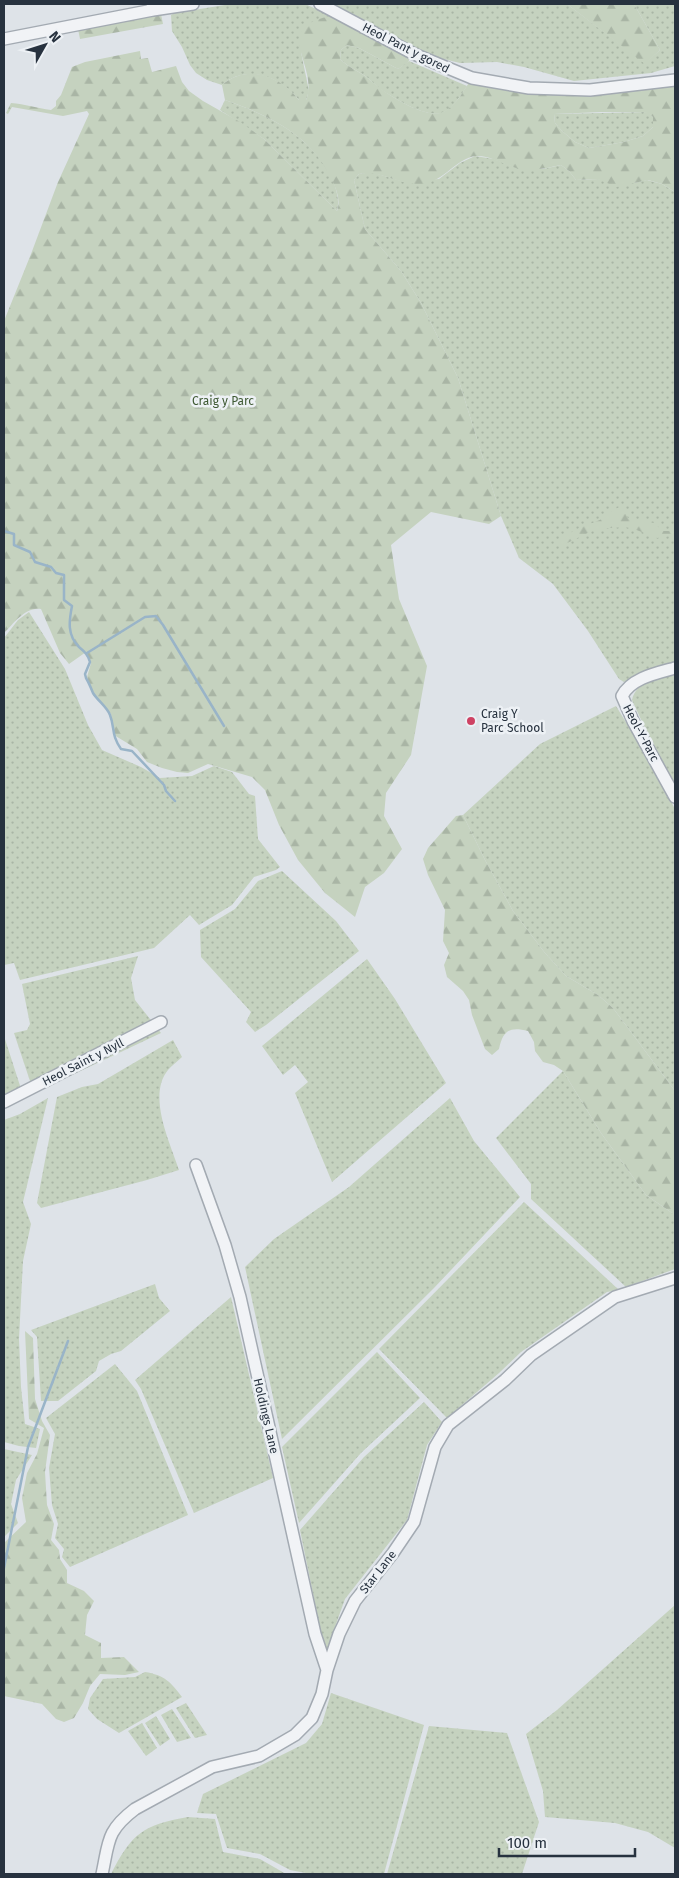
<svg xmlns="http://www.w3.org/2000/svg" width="679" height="1878" viewBox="0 0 679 1878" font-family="'Fira Sans',sans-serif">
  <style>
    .grass { fill: url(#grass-dots) }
    .forest { fill: url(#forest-firs); fill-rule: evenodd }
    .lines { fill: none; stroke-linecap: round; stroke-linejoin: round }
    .stream { stroke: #99b4c8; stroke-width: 2.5 }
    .minor-casing { stroke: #a3aab2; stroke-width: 14 }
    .minor { stroke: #f1f3f6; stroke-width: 11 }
    .poi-dot { fill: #ce4263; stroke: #edf1f5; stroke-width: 2 }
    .labels { text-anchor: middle; stroke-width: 5; stroke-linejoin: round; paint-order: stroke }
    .street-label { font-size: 12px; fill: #27323f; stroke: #edf1f5 }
    .park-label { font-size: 12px; fill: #3f5a34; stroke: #edf1f5 }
    .poi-label { font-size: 12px; fill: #27323f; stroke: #edf1f5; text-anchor: start }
  </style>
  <defs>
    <pattern id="grass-dots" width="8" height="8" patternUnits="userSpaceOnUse" patternTransform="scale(1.25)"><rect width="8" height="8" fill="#c5d2bf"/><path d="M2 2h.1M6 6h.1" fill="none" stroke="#a9b5a5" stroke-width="1.8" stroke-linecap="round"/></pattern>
    <pattern id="forest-firs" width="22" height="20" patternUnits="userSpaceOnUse" patternTransform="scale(1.25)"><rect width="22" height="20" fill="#c5d2bf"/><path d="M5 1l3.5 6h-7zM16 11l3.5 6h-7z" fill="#a9b5a5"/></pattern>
  </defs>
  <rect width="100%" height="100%" fill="#dee3e8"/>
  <!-- grass -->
  <path class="grass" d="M231 4H305L332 16 301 52 309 91 306 100H299C280 77 247 63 222 85L207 80 196 73 190 65 182 47 172 31 171 15 175 13Z
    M334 4H567L645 63 660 50 634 4H675V66L651 73 574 81 524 67 497 62 460 63 431 56Z
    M347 45 359 48 398 69 409 61 467 86C461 95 454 107 444 112 428 120 394 98 380 89 374 84 369 78 362 74 354 69 347 66 340 59L341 50Z
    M225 100C268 115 311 135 332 178 336 188 340 200 337 211L264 139 220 110Z
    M648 112 653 117V127L643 136 624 142 589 148 575 142 562 131 555 123 554 114Z
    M475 156 494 159 517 168 543 169 561 165 569 171 576 180 598 179 634 183 647 180 662 184 675 192V664L649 672 624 682 619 679 588 631 553 584 519 558 501 516 458 378 421 303 401 271 365 229 354 180 359 174 371 172 405 182 439 179 460 163Z
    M29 612 65 669 88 725 102 750 141 767 160 778 192 776 214 766 232 772 249 794 255 796 258 839 280 867 276 870 254 877 232 905 199 925 190 915 154 948 20 980 14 963 4 965V638L18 620Z
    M675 672V786L661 763 632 700C636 681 659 677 675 672Z
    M616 706 646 755 675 809V1091L613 1008 598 995 566 976 545 953 513 911 485 860 463 815 540 744Z
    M282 871 336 921 359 951 266 1025 255 1032 246 1022 251 1012 201 957 200 930 235 909 258 881Z
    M138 956 131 978 135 1000 161 1033 34 1093 14 1033 27 1030 30 1024 22 984Z
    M367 959 395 999 446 1083 332 1182 295 1093 308 1082 295 1065 283 1075 262 1046Z
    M4 1036 23 1095 4 1106Z
    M173 1040 182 1057C178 1061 172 1065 168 1070 147 1096 170 1142 179 1170L147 1180 41 1208 37 1203 57 1097 82 1087 98 1084Z
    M563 1071 601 1133 646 1195 675 1215V1269L626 1287 531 1199V1184L496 1138Z
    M48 1098 23 1202 31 1224 23 1261 19 1339 21 1387 25 1424 40 1429 36 1448 19 1446 4 1442V1120L20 1114Z
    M450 1098 474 1141 520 1197 434 1288 282 1439 245 1267 274 1239 349 1187Z
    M524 1202 619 1290 607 1292 521 1352 499 1373 447 1418 379 1349Z
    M155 1284 159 1298 170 1311 121 1351 111 1354 99 1361 96 1371 58 1401H41L37 1337 31 1330Z
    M231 1297 273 1478 194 1513 141 1389 135 1380Z
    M377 1352 420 1398 361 1453 299 1523 282 1447Z
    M115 1364 137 1391 188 1515 70 1567 62 1557 64 1549 55 1538 58 1524 52 1505 49 1468 55 1434 46 1418Z
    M424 1402 442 1422 427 1445 407 1520 345 1599 326 1652 321 1633 300 1530 364 1457Z
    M4 1449 32 1455 16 1480 11 1504 18 1523 4 1537Z
    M675 1605V1848L648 1832 615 1823 545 1817 543 1791 526 1734 557 1710Z
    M145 1672C164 1675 171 1682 182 1697L119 1733 97 1719 88 1709 90 1698 103 1679 135 1677Z
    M331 1693 424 1725 384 1874H311L290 1870 260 1854 227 1848 216 1814 197 1813 203 1794 306 1743 322 1724Z
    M186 1703 207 1735 195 1738 176 1708Z
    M172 1709 191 1738 177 1742 161 1715Z
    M156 1716 170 1739 160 1746 145 1723Z
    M142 1723 157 1748 146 1756 128 1731Z
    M429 1726 507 1733 539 1822 522 1874H387Z
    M188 1817 215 1819 223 1852 260 1859 286 1874H111C132 1833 143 1825 188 1817Z"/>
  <!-- forest -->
  <path class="forest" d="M567 4H634L660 50 645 64Z
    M160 9 163 24 80 39 77 24Z
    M332 16 414 54 407 63 398 69 359 48 347 45 341 50 340 59C347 66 354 69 362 74 369 78 374 84 381 89 394 98 429 121 445 111 457 104 464 90 472 78L529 88 675 80V192L662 184 648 180 616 187 598 179 576 180 569 171 561 165C547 168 530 172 516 168 503 164 489 155 476 156 456 158 444 182 422 184 400 186 383 170 359 174L354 180 365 229 401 271 421 303 458 378 501 516 489 524 431 512 391 545 399 599 427 666 411 755 386 793 384 816 402 849 384 873 365 887 355 917 325 893 298 860 279 825 265 790 252 777 208 764 188 773 177 772 162 768 147 762 137 749 114 735 111 714 93 695 87 677 91 663 86 652 69 664 60 653 41 609C26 606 14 623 4 633V321L31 254 58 182 89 114 87 111 63 116 12 107 8 114 6 113 11 103C25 104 37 108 51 110L56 106V101L61 95 72 67 85 62 140 51 141 59 148 58 152 72 176 66 182 82 189 91 203 101 240 122 264 139 337 211C341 200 336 188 331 178 311 135 268 115 225 100L222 85C247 63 280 76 299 100H306C320 66 268 27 332 16ZM602 112H647L653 117V127L643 136 624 142 589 148 575 142 562 131 555 123 554 114Z
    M621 506 628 518 654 523 663 531H670L675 528V535L657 538 634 529 625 527 610 528 594 530 561 546 560 543C568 529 590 525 604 518L607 514Z
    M463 815 485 860 513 911 545 953 566 976 598 995 613 1008 675 1091V1215L646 1195 601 1133 563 1071 554 1065 543 1062 535 1051 534 1042 528 1031C509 1026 503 1031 499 1049L492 1055 485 1049 472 1015 469 1000 463 991 447 977 444 965 449 953 443 941 445 910 428 875 423 859 428 848 456 816Z
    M25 1331 33 1338 35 1399 42 1421 50 1435 45 1472 47 1505 54 1524 51 1540 59 1550 60 1559 67 1570V1583L84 1591 94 1601 87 1615 85 1635 101 1643V1658L124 1657 139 1672 125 1675 100 1674 90 1686 83 1703 74 1718 64 1722 56 1719 42 1704 4 1696V1543L26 1522 22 1498 27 1473 37 1454 44 1428 29 1419Z"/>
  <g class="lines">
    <!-- stream -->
    <path class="stream" d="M4 531 14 534V545L30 552 35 562 51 567 56 573 64 575V600L72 606C69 621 67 635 79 647 85 652 88 655 90 662L85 674 86 678C89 683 91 688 93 693 98 701 107 707 110 715 115 728 111 735 121 749L132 751 164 785 166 791 175 801
      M87 653 145 617 156 616 163 625 224 726
      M4 1568 28 1447 68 1341"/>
    <!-- minor casing -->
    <g class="minor-casing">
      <path id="minor" d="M152 4 153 10 193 4
        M320 4 414 54 472 78 529 88 590 90 675 80
        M4 39 153 10
        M675 668C657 673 631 678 622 696L633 721 675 797
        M4 1102 161 1022
        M196 1165 225 1245 240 1297 315 1634 327 1670
        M102 1874C109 1842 106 1831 135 1809L212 1767 259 1756 295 1735 312 1718 322 1694 327 1670 339 1634 355 1601 393 1553 414 1522 435 1447 448 1425 505 1380 531 1355 615 1297 675 1278"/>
    </g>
    <!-- minor -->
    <use href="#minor" class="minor"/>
  </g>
  <!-- markers -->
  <circle class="poi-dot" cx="471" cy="721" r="5"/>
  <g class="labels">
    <!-- street labels -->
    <g class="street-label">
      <text transform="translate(406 48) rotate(27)" y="4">Heol Pant y gored</text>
      <text transform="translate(641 733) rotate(62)" y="4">Heol-Y-Parc</text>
      <text transform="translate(83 1062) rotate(-27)" y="4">Heol Saint y Nyll</text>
      <text transform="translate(266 1416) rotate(77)" y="4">Holdings Lane</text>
      <text transform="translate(378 1572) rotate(-52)" y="4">Star Lane</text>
    </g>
    <!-- park labels -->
    <g class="park-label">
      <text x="223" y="405">Craig y Parc</text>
    </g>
    <!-- poi labels -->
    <g class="poi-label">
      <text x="481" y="718">Craig Y<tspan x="481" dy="14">Parc School</tspan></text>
    </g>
  </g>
  <!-- border -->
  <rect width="679" height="1878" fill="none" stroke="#27323f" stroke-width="10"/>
  <!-- north arrow -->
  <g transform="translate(45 45) rotate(51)" stroke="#edf1f5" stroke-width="4" paint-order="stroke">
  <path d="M0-4L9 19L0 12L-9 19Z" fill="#27323f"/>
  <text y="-8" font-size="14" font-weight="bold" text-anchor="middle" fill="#27323f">N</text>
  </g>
  <!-- scale -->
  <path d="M499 1848v8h136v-8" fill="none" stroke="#27323f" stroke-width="2.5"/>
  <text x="507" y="1848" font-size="15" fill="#27323f" stroke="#edf1f5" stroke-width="4" paint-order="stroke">100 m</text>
</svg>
